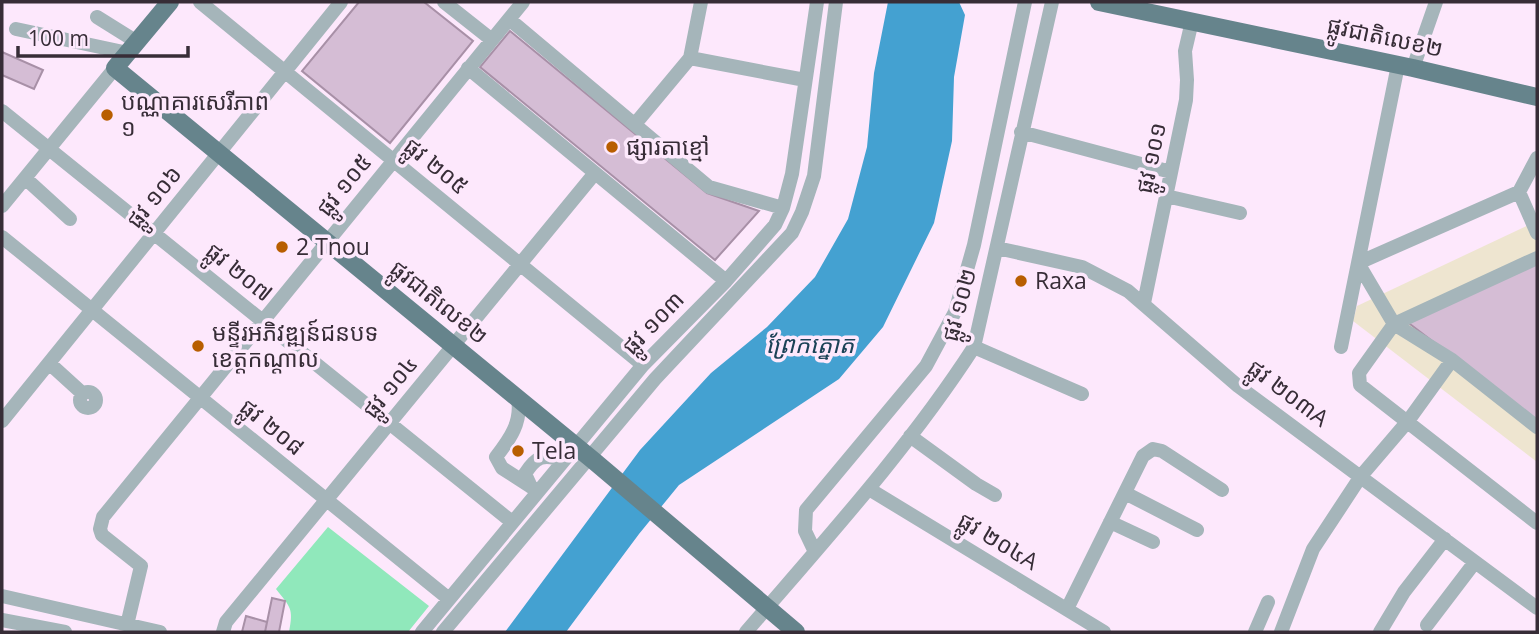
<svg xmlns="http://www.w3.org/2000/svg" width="1539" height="634" viewBox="0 0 1539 634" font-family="'Open Sans','Noto Sans Khmer',sans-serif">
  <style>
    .commercial { fill: #eee5d0 }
    .green { fill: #90e8bb }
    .water { fill: #44a1d1 }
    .building { fill: #d5bdd5; stroke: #a890a7; stroke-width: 2 }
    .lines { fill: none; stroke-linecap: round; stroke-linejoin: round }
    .minor { stroke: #a5b5ba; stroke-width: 14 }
    .major { stroke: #66848c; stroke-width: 18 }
    .poi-dot { fill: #b85e00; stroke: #fde8fc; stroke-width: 2.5 }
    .labels { text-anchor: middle; stroke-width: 7; stroke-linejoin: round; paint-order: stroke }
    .street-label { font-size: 23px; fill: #372d37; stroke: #fde8fc }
    .poi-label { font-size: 23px; fill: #372d37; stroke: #fde8fc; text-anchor: start }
    .water-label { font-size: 24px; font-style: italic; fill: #1b4257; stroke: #fde8fc }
  </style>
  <rect width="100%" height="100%" fill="#fde8fc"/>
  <!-- commercial -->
  <path class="commercial" d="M1537 221V462L1353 321 1357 306Z"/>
  <!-- green -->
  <path class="green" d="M328 527 429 606 408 632H289C294 608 290 607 276 589Z"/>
  <!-- water -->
  <path class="water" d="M888 2H959L965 15 954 77 952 141 934 223 883 327 839 379 679 485 639 534 566 632H505L640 450 711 373 767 327 815 277 848 219 867 147 874 73Z"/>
  <!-- building -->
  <path class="building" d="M359 2H424L473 41 390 143 302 71Z
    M510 31 707 193 759 211 715 260 480 67Z
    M2 52 43 70 34 89 2 75Z
    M1537 259V421L1406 321Z
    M272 598 285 601 279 632H265Z
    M246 616 267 622 265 632H242Z"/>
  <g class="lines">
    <!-- minor -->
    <path class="minor" d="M200 2 643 365
      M444 2 492 40
      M97 17 137 42
      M509 19 709 187 783 208
      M16 29 128 53
      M690 58 805 80
      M468 68 726 281
      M1413 68 1436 2
      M2 111 512 522
      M635 124 690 58 701 2
      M1021 132 1171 172
      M1537 158 1519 192 1358 263 1394 324 1452 360 1537 427
      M25 178 70 219
      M1519 192 1537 233
      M1166 196 1240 213
      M2 206 115 68
      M2 237 449 599
      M997 248 1082 267 1128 291 1238 386 1537 608
      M1537 258 1394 324 1359 373 1360 385 1537 523
      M1144 303 1186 100 1187 80 1185 51 1192 21
      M974 347 1082 394
      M1341 347 1398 65
      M49 363 82 393
      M80 400a8 8 0 1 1 16 0a8 8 0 1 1-16 0Z
      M518 399C522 422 510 439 496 457L502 468 530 486
      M2 421 341 2
      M910 436 976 484 995 495
      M531 487 525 474C536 456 543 454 563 460
      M869 489 1104 632
      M1125 493 1197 530
      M1110 522 1153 542
      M815 552 805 531 806 510 926 366 955 312 974 245 1025 2
      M2 596 160 632
      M1067 609 1143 456 1153 449 1162 451 1222 490
      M2 620 65 632
      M127 625 141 566 102 535 100 529 103 517 523 2
      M1427 625 1475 562
      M223 632 226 622 595 173
      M422 632 643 365 726 281 775 225 783 208 792 174 817 2
      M443 632 655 379 792 233 802 212 814 176 836 2
      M746 632C825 540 908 449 974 347L1052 2
      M1255 632 1268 602
      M1281 632 1313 549 1361 476 1408 421 1452 360
      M1380 632 1404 592 1445 539"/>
    <!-- major -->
    <path class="major" d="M170 2 115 68 594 461 796 632
      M1099 2 1413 68 1537 97"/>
  </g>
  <!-- markers -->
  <g class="poi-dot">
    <circle cx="107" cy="115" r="7"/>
    <circle cx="612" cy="147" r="7"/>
    <circle cx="282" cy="247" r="7"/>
    <circle cx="1021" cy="281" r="7"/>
    <circle cx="198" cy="346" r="7"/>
    <circle cx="518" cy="451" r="7"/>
  </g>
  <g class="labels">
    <!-- street labels -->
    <g class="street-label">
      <text transform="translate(1385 37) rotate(12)" y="8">ផ្លូវជាតិលេខ២</text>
      <text transform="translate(1151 158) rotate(-78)" y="8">ផ្លូវ ១០១</text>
      <text transform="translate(436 166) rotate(39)" y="8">ផ្លូវ ២០៥</text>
      <text transform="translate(344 185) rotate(-51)" y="8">ផ្លូវ ១០៥</text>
      <text transform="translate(154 197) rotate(-51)" y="8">ផ្លូវ ១០៦</text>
      <text transform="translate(239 272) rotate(39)" y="8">ផ្លូវ ២០៧</text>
      <text transform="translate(439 302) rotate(39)" y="8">ផ្លូវជាតិលេខ២</text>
      <text transform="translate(959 305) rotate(-75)" y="8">ផ្លូវ ១០២</text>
      <text transform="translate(653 323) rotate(-46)" y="8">ផ្លូវ ១០៣</text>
      <text transform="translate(390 387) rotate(-51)" y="8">ផ្លូវ ១០៤</text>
      <text transform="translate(1288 393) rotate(37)" y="8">ផ្លូវ ២០៣A</text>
      <text transform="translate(272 427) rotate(39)" y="8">ផ្លូវ ២០៨</text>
      <text transform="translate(998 541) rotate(31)" y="8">ផ្លូវ ២០៤A</text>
    </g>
    <!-- poi labels -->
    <g class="poi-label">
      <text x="121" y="110">បណ្ណាគារសេរីភាព<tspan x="121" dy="26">១</tspan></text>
      <text x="626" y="155">ផ្សារតាខ្មៅ</text>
      <text x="296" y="255">2 Tnou</text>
      <text x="1035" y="289">Raxa</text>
      <text x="212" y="341">មន្ទីរអភិវឌ្ឍន៍ជនបទ<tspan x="212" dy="26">ខេត្តកណ្តាល</tspan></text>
      <text x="532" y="459">Tela</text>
    </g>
    <!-- water labels -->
    <g class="water-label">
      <text x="810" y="353">ព្រែកត្នោត</text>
    </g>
  </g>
  <!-- border -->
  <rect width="1539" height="634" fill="none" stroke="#372d37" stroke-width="7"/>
  <!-- scale -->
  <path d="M18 46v10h170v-10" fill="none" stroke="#372d37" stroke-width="3.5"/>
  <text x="28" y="46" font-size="21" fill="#372d37" stroke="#fde8fc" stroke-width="5" paint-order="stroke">100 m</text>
</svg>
